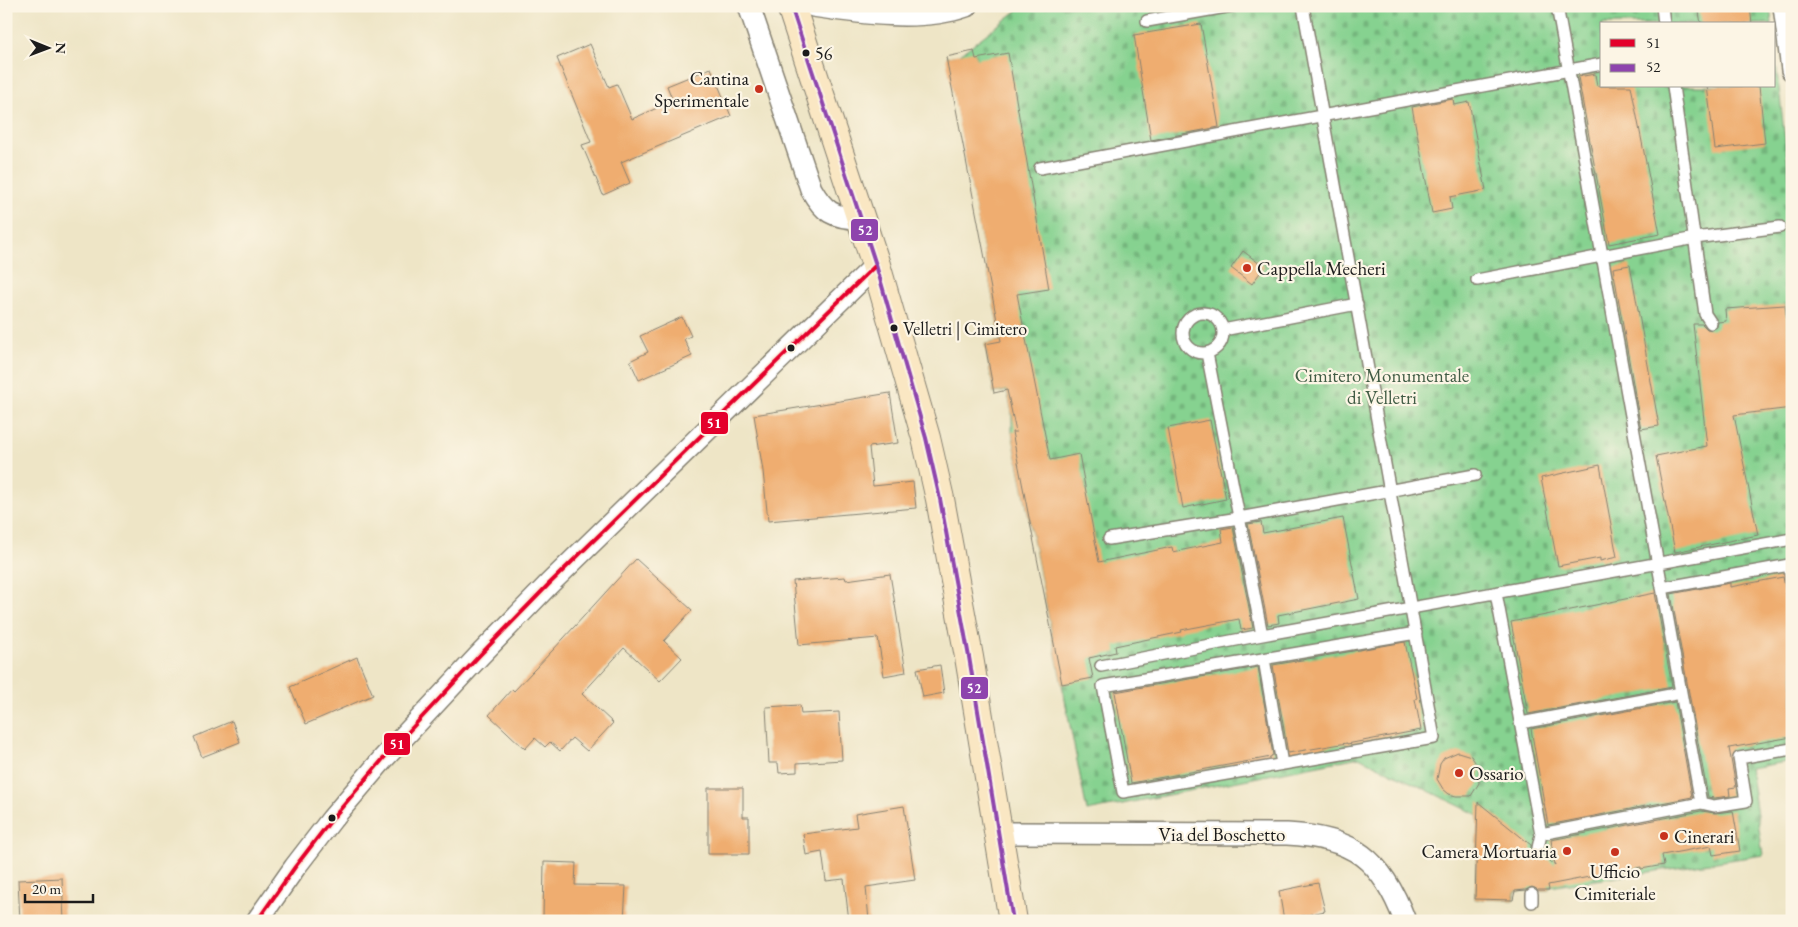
<svg xmlns="http://www.w3.org/2000/svg" width="1798" height="927" viewBox="0 0 1798 927" font-family="'EB Garamond',serif">
  <style>
    .cemetery { fill: url(#cemetery-stones); stroke: #517756 }
    .building { fill: #efad6f }
    .lines { fill: none; stroke-linecap: round; stroke-linejoin: round }
    .lane-casing { stroke: #858071; stroke-width: 14 }
    .street-casing { stroke: #858071; stroke-width: 24 }
    .secondary-casing { stroke: #858071; stroke-width: 30 }
    .lane { stroke: #fff; stroke-width: 11 }
    .street { stroke: #fff; stroke-width: 21 }
    .secondary { stroke: #fae7c3; stroke-width: 28 }
    .bus-1-casing { stroke: #fcf5e5; stroke-width: 8 }
    .bus-2-casing { stroke: #fcf5e5; stroke-width: 8 }
    .bus-1 { stroke: #e4002b; stroke-width: 4 }
    .bus-2 { stroke: #8e44ad; stroke-width: 4 }
    .bus-dot { fill: #1c1c1c; stroke: #fcf5e5; stroke-width: 2 }
    .poi-dot { fill: #c8321e; stroke: #fcf5e5; stroke-width: 2 }
    .labels { text-anchor: middle; stroke-width: 4.5; stroke-linejoin: round; paint-order: stroke }
    .bus-label { font-size: 18px; fill: #1c1c1c; stroke: #fcf5e5; text-anchor: start }
    .poi-label { font-size: 19px; fill: #1c1c1c; stroke: #fcf5e5; text-anchor: start }
    .park-label { font-size: 19px; fill: #415c45; stroke: #fcf5e5 }
    .street-label { font-size: 19px; fill: #1c1c1c; stroke: #fcf5e5 }
    .line-badge { stroke: #fcf5e5; stroke-width: 2 }
    .badge-label { font-size: 14px; text-anchor: middle; font-weight: bold; fill: #fff }
  </style>
  <defs>
    <pattern id="cemetery-stones" width="16" height="16" patternUnits="userSpaceOnUse" patternTransform="scale(1.25)"><rect width="16" height="16" fill="#86d290"/><path d="M2 7V4a2 2 0 0 1 4 0v3zM10 15v-3a2 2 0 0 1 4 0v3z" fill="#73b47c"/></pattern>
  </defs>
  <rect width="100%" height="100%" fill="#fcf5e5"/>
  <filter id="ink" filterUnits="userSpaceOnUse"><feTurbulence type="fractalNoise" baseFrequency=".02" numOctaves="2"/><feDisplacementMap in="SourceGraphic" scale="10" xChannelSelector="R" yChannelSelector="G"/><feConvolveMatrix kernelMatrix="1 2 1 2 8 2 1 2 1" color-interpolation-filters="sRGB"/></filter>
  <filter id="wash" filterUnits="userSpaceOnUse"><feTurbulence type="fractalNoise" baseFrequency=".0096" numOctaves="4" result="noise"/><feDisplacementMap in="SourceGraphic" scale="20" xChannelSelector="R" yChannelSelector="G"/><feGaussianBlur stdDeviation="1.12" result="paint"/><feColorMatrix in="noise" values="0 0 0 0 0 0 0 0 0 0 0 0 0 0 0 0 0 1.4 0 .05"/><feComposite in="paint" operator="in"/></filter>
  <g filter="url(#wash)">
    <rect width="100%" height="100%" fill="#eee5c6"/>
    <!-- cemetery -->
    <path class="cemetery" d="M1023 6H1770L1772 24H1602V86H1774V44L1792 202V761L1750 768 1763 855 1549 887V890L1516 891 1513 900 1475 899 1478 815 1359 757 1087 811 1012 432V412L1007 391 994 393 985 344 1001 341 947 57 959 55Z"/>
    <g id="blocks">
      <!-- building -->
      <path class="building" d="M1698 6H1750L1752 24H1701Z
        M1201 24 1219 127 1151 140 1134 35Z
        M590 44 609 87 617 84 632 119 673 101 667 86 711 68 731 116 621 162 630 183 603 195 582 145 591 142 557 58Z
        M974 51 976 59 1008 53 1049 289 1017 294 1050 460 1079 454 1099 562 1172 547 1173 552 1223 542 1221 529 1233 527 1253 628 1241 630 1239 619 1181 630 1182 632 1115 646 1116 652 1089 658 1093 678 1062 684 1012 432H1016L1007 390 994 393 985 344 1001 341 946 57Z
        M1595 74 1597 86H1631L1660 234 1609 244 1578 77Z
        M1707 86H1759L1765 143 1715 149Z
        M1453 99 1454 105 1469 102 1486 190 1450 197 1452 209 1432 213 1412 107Z
        M1243 251 1264 267 1252 284 1231 268Z
        M1630 265 1659 426 1641 429 1613 268Z
        M1785 305 1792 365V408L1734 415 1758 535 1675 552 1656 456 1707 446 1693 324H1702L1707 329 1712 330 1717 327 1718 322 1726 321 1725 309Z
        M682 317 691 336 684 339 692 356 639 380 630 361 648 352 640 336Z
        M890 393 898 443 869 447 873 486 913 482 916 508 768 521 763 471 754 415Z
        M1210 420 1226 499 1183 508 1168 428Z
        M1600 465 1617 557 1600 561V558L1558 566 1541 478Z
        M1343 518 1359 599 1278 615 1279 623 1268 625 1248 524 1261 522 1263 533Z
        M636 559 692 610 664 641 682 658 660 681 624 648 582 694 613 723 587 751 572 738 560 751 550 742 545 747 535 738 525 749 489 715 512 689 514 691 553 650Z
        M890 574 906 672 884 676 878 638 799 645 793 581 845 577 846 580Z
        M1783 577 1792 625V737L1729 748 1736 787 1729 788 1730 796 1714 798 1708 797 1671 594 1730 583V587Z
        M1655 593 1672 687 1528 714 1511 622Z
        M1405 642 1417 698 1415 699 1421 730 1347 744V743L1288 753 1273 665Z
        M357 657 373 695 306 724 290 687Z
        M940 665 944 693 923 697 917 669Z
        M1258 667 1273 755 1271 756V757L1131 783 1115 692Z
        M1675 702 1692 797 1548 825 1531 729Z
        M800 705 801 714 839 712 842 760 797 763V772L779 773 778 763H769L766 707Z
        M232 721 240 742 202 757 194 737Z
        M1458 752 1471 756 1479 768V783L1471 796H1456L1449 794 1443 789 1437 779 1440 764 1444 758Z
        M708 788H743V817H749V854H708Z
        M1478 802 1531 845V850L1533 854 1537 855 1542 854 1555 865 1551 840 1701 811 1715 813 1733 811 1740 851 1713 855 1711 846 1662 855 1664 865 1641 869V867L1548 885 1549 890H1538L1532 887 1526 890 1515 891 1513 900 1475 899Z
        M904 806 915 880 866 887 869 921H849L844 879 826 881 822 852 806 855 803 834 857 827 855 814Z
        M544 862 576 863 575 885 626 886 624 921 543 918Z
        M62 878 64 921H20L18 880Z
        M1318 883 1325 911 1284 920 1279 891Z"/>
    </g>
  </g>
  <g filter="url(#ink)">
    <use href="#blocks" fill-opacity="0" stroke="#858071" stroke-width="1"/>
    <g class="lines">
      <!-- lane casing -->
      <g class="lane-casing">
        <path id="lane" d="M1303 6 1434 738 1123 792 1103 686 1416 633
          M1557 6 1701 803
          M1662 6 1664 24
          M1147 21 1232 6
          M1673 86 1705 314 1711 323
          M1040 168 1602 64
          M1477 280 1695 238 1780 227
          M1183 333a20 20 0 1 1 40 0a20 20 0 1 1-40 0Z
          M1223 330 1357 304
          M1207 353 1262 635
          M1109 539 1239 518 1475 475
          M1662 588 1789 565 1792 583
          M1496 593 1541 834 1538 848
          M1264 659 1282 764
          M1101 666 1262 635 1792 539
          M1521 723 1681 693
          M1541 834 1701 803 1714 806 1746 801 1739 758 1792 749
          M1532 894V902"/>
      </g>
      <!-- street casing -->
      <g class="street-casing">
        <path id="street" d="M749 6 811 189C824 212 833 218 860 218
          M813 6C860 13 921 22 966 6
          M1784 6 1792 70
          M997 833 1287 834C1353 837 1382 859 1405 921
          M257 921 295 867 332 819 383 759 479 656 549 584 876 265"/>
      </g>
      <!-- secondary casing -->
      <g class="secondary-casing">
        <path id="secondary" d="M791 6 876 265 926 438 940 499 969 657 1013 921"/>
      </g>
      <!-- lane -->
      <use href="#lane" class="lane"/>
      <!-- street -->
      <use href="#street" class="street"/>
      <!-- secondary -->
      <use href="#secondary" class="secondary"/>
      <!-- bus-1 casing -->
      <g class="bus-1-casing">
        <path id="bus-1" d="M257 921 295 867 332 819 383 759 479 656 549 584 876 265"/>
      </g>
      <!-- bus-2 casing -->
      <g class="bus-2-casing">
        <path id="bus-2" d="M791 6 876 265 926 438 940 499 969 657 1013 921"/>
      </g>
      <!-- bus-1 -->
      <use href="#bus-1" class="bus-1"/>
      <!-- bus-2 -->
      <use href="#bus-2" class="bus-2"/>
    </g>
  </g>
  <!-- markers -->
  <g class="bus-dot">
    <circle cx="806" cy="53" r="4.5"/>
    <circle cx="894" cy="328" r="4.5"/>
    <circle cx="791" cy="348" r="4.5"/>
    <circle cx="332" cy="818" r="4.5"/>
  </g>
  <g class="poi-dot">
    <circle cx="759" cy="89" r="5"/>
    <circle cx="1247" cy="268" r="5"/>
    <circle cx="1459" cy="773" r="5"/>
    <circle cx="1664" cy="836" r="5"/>
    <circle cx="1567" cy="851" r="5"/>
    <circle cx="1615" cy="852" r="5"/>
  </g>
  <g class="labels">
    <!-- bus labels -->
    <g class="bus-label">
      <text x="815" y="60">56</text>
      <text x="903" y="335">Velletri | Cimitero</text>
    </g>
    <!-- poi labels -->
    <g class="poi-label">
      <text x="749" y="85" text-anchor="end">Cantina<tspan x="749" dy="22">Sperimentale</tspan></text>
      <text x="1257" y="275">Cappella Mecheri</text>
      <text x="1469" y="780">Ossario</text>
      <text x="1674" y="843">Cinerari</text>
      <text x="1557" y="858" text-anchor="end">Camera Mortuaria</text>
      <text x="1615" y="878" text-anchor="middle">Ufficio<tspan x="1615" dy="22">Cimiteriale</tspan></text>
    </g>
    <!-- park labels -->
    <g class="park-label">
      <text x="1382" y="382">Cimitero Monumentale<tspan x="1382" dy="22">di Velletri</tspan></text>
    </g>
    <!-- street labels -->
    <g class="street-label">
      <text x="1222" y="841">Via del Boschetto</text>
    </g>
  </g>
  <g class="line-badge">
    <rect x="850" y="218" width="29" height="24" rx="5" fill="#8e44ad"/>
    <rect x="700" y="411" width="29" height="24" rx="5" fill="#e4002b"/>
    <rect x="960" y="676" width="29" height="24" rx="5" fill="#8e44ad"/>
    <rect x="383" y="732" width="28" height="24" rx="5" fill="#e4002b"/>
  </g>
  <g class="badge-label">
    <text x="865" y="235">52</text>
    <text x="714" y="428">51</text>
    <text x="974" y="693">52</text>
    <text x="397" y="749">51</text>
  </g>
  <!-- margin -->
  <rect width="1798" height="927" fill="none" stroke="#fcf5e5" stroke-width="25"/>
  <!-- legend -->
  <rect x="1600" y="22" width="175" height="65" fill="#fcf5e5" stroke="#a29e95"/>
  <rect x="1610" y="39" width="25" height="8" fill="#e4002b" stroke="#a29e95"/>
  <text x="1646" y="48" font-size="15" fill="#1c1c1c">51</text>
  <rect x="1610" y="64" width="25" height="8" fill="#8e44ad" stroke="#a29e95"/>
  <text x="1646" y="72" font-size="15" fill="#1c1c1c">52</text>
  <!-- north arrow -->
  <g transform="translate(48 48) rotate(91)" stroke="#fcf5e5" stroke-width="4" paint-order="stroke">
  <path d="M0-4L9 19L0 12L-9 19Z" fill="#1c1c1c"/>
  <text y="-8" font-size="14" font-weight="bold" text-anchor="middle" fill="#1c1c1c">N</text>
  </g>
  <!-- scale -->
  <path d="M25 894v8h68v-8" fill="none" stroke="#1c1c1c" stroke-width="2.5"/>
  <text x="32" y="894" font-size="15" fill="#1c1c1c" stroke="#fcf5e5" stroke-width="4" paint-order="stroke">20 m</text>
</svg>
